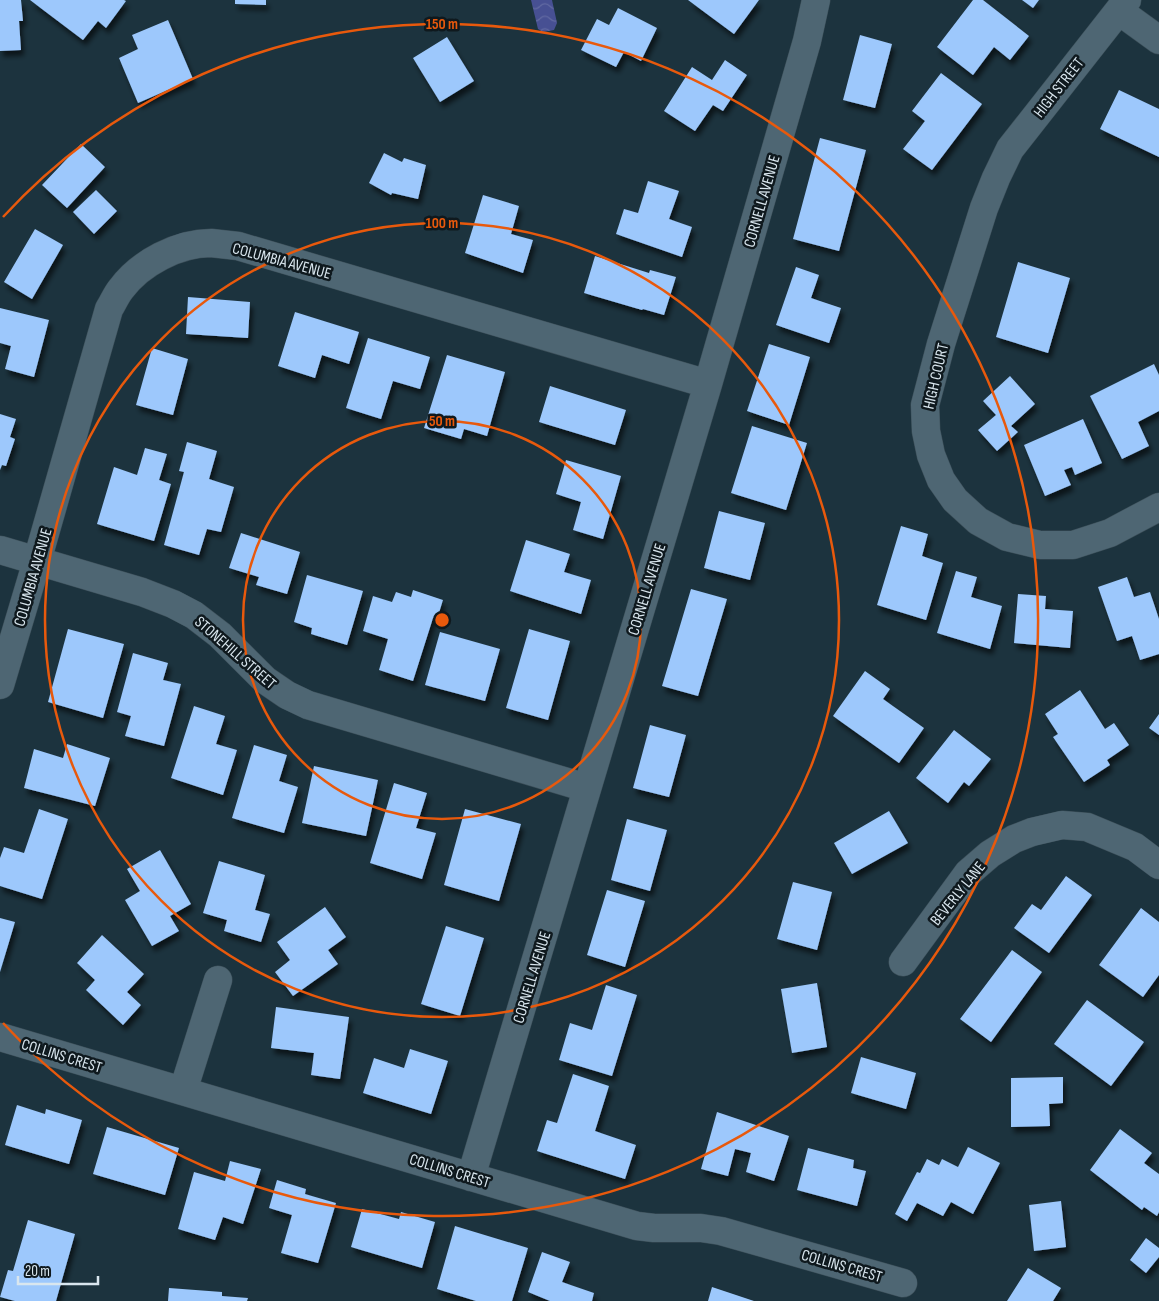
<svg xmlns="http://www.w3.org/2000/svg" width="1159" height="1301" viewBox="0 0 1159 1301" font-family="'Sofia Sans Condensed',sans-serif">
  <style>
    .water { fill: url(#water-waves) }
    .building { fill: #9dc8fc; filter: url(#shadow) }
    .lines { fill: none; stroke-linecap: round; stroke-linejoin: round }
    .minor-casing { stroke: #3c4f59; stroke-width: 29 }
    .minor { stroke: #4e6673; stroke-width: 28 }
    .ring { fill: none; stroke: #e8590c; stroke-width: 2.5 }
    .labels { text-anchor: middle; stroke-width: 5; stroke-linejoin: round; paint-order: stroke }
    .street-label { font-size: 16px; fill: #d9e6ee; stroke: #0f191e }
    .centre { fill: #e8590c; stroke: #0f191e; stroke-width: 2.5 }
    .ring-label { font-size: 15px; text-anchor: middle; font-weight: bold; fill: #e8590c; stroke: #0f191e; stroke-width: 5; stroke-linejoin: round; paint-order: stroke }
  </style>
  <defs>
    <pattern id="water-waves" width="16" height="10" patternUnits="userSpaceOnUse" patternTransform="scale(1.25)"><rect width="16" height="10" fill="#475093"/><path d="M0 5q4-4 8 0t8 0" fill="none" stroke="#6169a2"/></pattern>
    <filter id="shadow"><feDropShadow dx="3" dy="5.5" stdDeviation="2.5" flood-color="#0009"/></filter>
  </defs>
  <rect width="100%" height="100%" fill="#1c333e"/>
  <!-- water -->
  <path class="water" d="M531 0H552L557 23 554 30 543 32 538 29Z"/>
  <!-- building -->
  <path class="building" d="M0 0H21L23 21H19L21 50 0 51Z
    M30 0H124L126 1 106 28 98 21 83 40Z
    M235 0H266V5L235 4Z
    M688 0H759L734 34Z
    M973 0H983L1029 36 1010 60 994 47 973 75 937 47Z
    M1022 0H1039L1033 8Z
    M618 8 657 28 641 61 624 52 616 67 581 50 597 19 609 25Z
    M168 20 193 79 138 103 119 58 138 49 132 35Z
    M860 35 892 44 875 108 843 100Z
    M447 37 474 81 440 102 413 58Z
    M725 60 747 75 723 111 713 105 695 131 664 111 692 67 712 80Z
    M941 73 982 104 932 170 903 149 925 121 912 111Z
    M1119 90 1159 109V157L1100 129Z
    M820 138 866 150 839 251 793 239Z
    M81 144 105 167 67 208 42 185Z
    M384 153 402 162 404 158 426 165 418 199 392 193 391 195 369 183Z
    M648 181 679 191 669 219 692 227 682 257 616 234 624 209 638 213Z
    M96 190 117 211 94 234 73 212Z
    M483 195 519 206 511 234 533 240 523 273 465 253Z
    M35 229 63 245 32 299 4 282Z
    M595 256 649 273 650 270 676 277 664 315 643 309 642 310 584 293Z
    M1018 262 1070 278 1048 353 996 337Z
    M796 267 819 275 811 298 841 308 829 343 776 325Z
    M188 297 250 302 248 338 186 334Z
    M0 308 49 320 34 377 5 369 11 346 0 343Z
    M295 312 359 332 349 364 322 355 315 378 278 366Z
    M368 338 430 357 420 389 393 381 381 419 346 408Z
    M769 344 810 357 789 425 747 411Z
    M152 348 188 359 173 415 136 405Z
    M447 355 505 372 487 436 464 429 461 439 424 428Z
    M1154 364 1159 375V411L1138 422 1149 446 1122 459 1090 396Z
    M1010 376 1035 404 1011 426 1018 432 997 451 978 430 996 415 983 401Z
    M550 386 626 410 615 445 539 422Z
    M0 414 16 419 10 437 15 439 6 466 2 465 0 470Z
    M1083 419 1102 463 1075 475 1072 467 1064 470 1071 485 1045 496 1024 445Z
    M752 426 807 443 786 510 731 493Z
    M187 442 217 451 209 479 234 487 221 532 207 529 199 555 164 545 184 472 179 471Z
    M145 448 167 454 159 480 171 484 154 541 97 524 114 467 137 475Z
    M566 460 621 476 603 539 573 530 581 502 556 494Z
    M719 511 765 523 750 580 704 568Z
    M901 526 928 534 922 556 943 563 926 620 877 605Z
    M241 533 300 552 287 594 256 585 259 577 229 568Z
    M526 540 570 554 564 572 591 580 581 614 510 591Z
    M956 571 977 577 971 597 1002 606 990 649 937 633Z
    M307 575 363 591 347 645 311 634 312 628 294 622Z
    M1127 577 1134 597 1150 592 1159 619V654L1140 660 1132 636 1117 641 1098 587Z
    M691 589 727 599 698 696 662 686Z
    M413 590 443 600 437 619 433 618 413 681 379 670 388 639 363 631 373 596 392 602 396 592 411 597Z
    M1018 594 1046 596 1045 609 1073 611 1070 648 1014 643Z
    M68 629 124 644 103 718 48 702Z
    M529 629 570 641 548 720 506 708Z
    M440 632 500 649 485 701 425 685Z
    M133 653 168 663 163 680 181 684 164 746 125 736 131 716 117 712Z
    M865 671 890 689 883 699 924 728 899 763 833 716Z
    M1080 690 1105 729 1114 723 1129 745 1107 760 1110 765 1084 782 1053 737 1058 734 1045 714Z
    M194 706 225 716 216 744 237 750 223 795 171 778Z
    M1159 714V735L1149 728Z
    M650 725 686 735 669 797 633 788Z
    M954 730 991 759 969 786 964 782 948 803 916 778Z
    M67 744 110 758 95 806 24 788 34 749 63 758Z
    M254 745 287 755 279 781 298 787 284 833 232 818Z
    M314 766 378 780 366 836 302 823Z
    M394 783 427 793 416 828 436 833 422 879 370 863Z
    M39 809 68 819 42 899 0 886V858L4 847 24 853Z
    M465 809 521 824 499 901 444 885Z
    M889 811 908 843 852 874 834 843Z
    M627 819 667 830 650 891 611 880Z
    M160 850 191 904 170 916 179 931 152 946 125 900 140 891 127 869Z
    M219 861 265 875 255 910 270 914 261 942 224 931 227 920 203 913Z
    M1066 876 1092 895 1049 953 1014 928 1032 904 1041 910Z
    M793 882 832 892 817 950 777 939Z
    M607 890 645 901 625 967 587 955Z
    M325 907 346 937 328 950 338 964 293 996 275 972 290 960 277 942Z
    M1141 908 1159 922V975L1143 997 1099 965Z
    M0 918 15 922 0 972Z
    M446 926 484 938 460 1016 421 1004Z
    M102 935 144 974 127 992 141 1005 123 1025 86 990 95 980 77 963Z
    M1012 950 1042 972 991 1042 960 1019Z
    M817 983 827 1047 792 1053 781 989Z
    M606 985 637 995 612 1076 559 1060 570 1023 592 1030Z
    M1087 1000 1144 1042 1111 1086 1054 1044Z
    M276 1007 349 1017 340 1079 311 1075 314 1053 271 1048Z
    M410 1049 448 1061 431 1114 363 1093 374 1058 404 1068Z
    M861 1057 916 1073 906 1109 851 1093Z
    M573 1074 609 1086 595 1131 636 1145 625 1179 537 1151 547 1120 557 1123Z
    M1063 1077V1103L1049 1104 1050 1126 1011 1127V1078Z
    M17 1105 45 1114 46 1109 82 1120 69 1164 5 1145Z
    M717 1112 789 1136 774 1181 746 1172 751 1153 735 1149 728 1176 701 1169Z
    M107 1127 179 1148 165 1195 93 1174Z
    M1120 1129 1152 1153 1144 1163 1159 1174V1212L1157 1216 1144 1207 1142 1210 1090 1170Z
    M968 1147 1000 1163 973 1214 951 1202 943 1216 917 1203 907 1221 895 1214 917 1172 920 1173 927 1159 939 1165 942 1159 958 1167Z
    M808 1148 854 1160 853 1168 866 1171 857 1206 797 1190Z
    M230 1161 261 1169 243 1224 223 1217 215 1240 178 1229 194 1172 225 1181Z
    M277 1180 306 1189 305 1194 336 1203 318 1263 281 1253 292 1215 269 1208Z
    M1061 1201 1066 1247 1034 1251 1029 1205Z
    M362 1209 399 1219 401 1212 435 1222 422 1268 351 1247Z
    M28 1220 75 1234 56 1301H15L0 1297 8 1270 13 1271Z
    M455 1226 528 1248 512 1301H476L437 1289Z
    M1146 1238 1159 1248V1257L1146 1273 1130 1260Z
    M542 1252 570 1262 562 1282 594 1293 592 1301H550L528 1292Z
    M1028 1268 1061 1288 1053 1301H1007Z
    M712 1287 754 1301H708Z
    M169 1288 222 1292V1296L248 1298 247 1301H168Z"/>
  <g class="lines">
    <!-- minor casing -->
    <g class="minor-casing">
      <path id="minor" d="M1127 0 1010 149 996 178 984 208 941 344 925 405 926 431 931 455 941 480 955 500 978 521 1007 537 1040 545H1073L1110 533 1159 507
        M1119 11 1159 40
        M0 550 142 592 173 604 194 615 220 635 265 680 287 695 308 705 587 788
        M0 685 37 561 109 309C113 303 116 295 121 289 140 263 178 243 211 243 220 244 229 245 238 246L708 384
        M903 962 968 873 990 854 1014 839 1032 832 1062 825 1087 827 1135 847 1159 865
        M0 1037 637 1226 654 1228H701L721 1231 903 1283
        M183 1091 218 980
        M471 1177 708 384 807 41 816 0"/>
    </g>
    <!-- minor -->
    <use href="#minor" class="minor"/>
  </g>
  <!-- distance rings -->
  <g class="ring">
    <circle cx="442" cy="620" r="199"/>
    <circle cx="442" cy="620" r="397"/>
    <path d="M3 217A596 596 0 1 1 3 1023"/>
  </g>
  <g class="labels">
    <!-- street labels -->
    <g class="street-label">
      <text transform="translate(1058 87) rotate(-52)" y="6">HIGH STREET</text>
      <text transform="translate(761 201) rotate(-74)" y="6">CORNELL AVENUE</text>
      <text transform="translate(282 260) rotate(15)" y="6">COLUMBIA AVENUE</text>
      <text transform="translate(935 376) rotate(-77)" y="6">HIGH COURT</text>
      <text transform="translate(32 577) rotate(-74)" y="6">COLUMBIA AVENUE</text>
      <text transform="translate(646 589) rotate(-73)" y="6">CORNELL AVENUE</text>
      <text transform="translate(236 652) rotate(41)" y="6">STONEHILL STREET</text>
      <text transform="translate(957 893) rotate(-51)" y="6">BEVERLY LANE</text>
      <text transform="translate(531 977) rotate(-73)" y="6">CORNELL AVENUE</text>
      <text transform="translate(62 1055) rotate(17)" y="6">COLLINS CREST</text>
      <text transform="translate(450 1170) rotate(17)" y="6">COLLINS CREST</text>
      <text transform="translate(842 1265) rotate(16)" y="6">COLLINS CREST</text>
    </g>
  </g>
  <circle cx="442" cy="620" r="8" class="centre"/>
  <g class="ring-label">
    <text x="442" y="29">150 m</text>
    <text x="442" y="228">100 m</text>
    <text x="442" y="426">50 m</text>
  </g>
  <!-- scale -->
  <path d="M18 1276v8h80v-8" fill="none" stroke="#d9e6ee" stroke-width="2.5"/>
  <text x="25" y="1276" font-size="15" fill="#d9e6ee" stroke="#0f191e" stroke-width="4" paint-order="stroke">20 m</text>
</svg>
